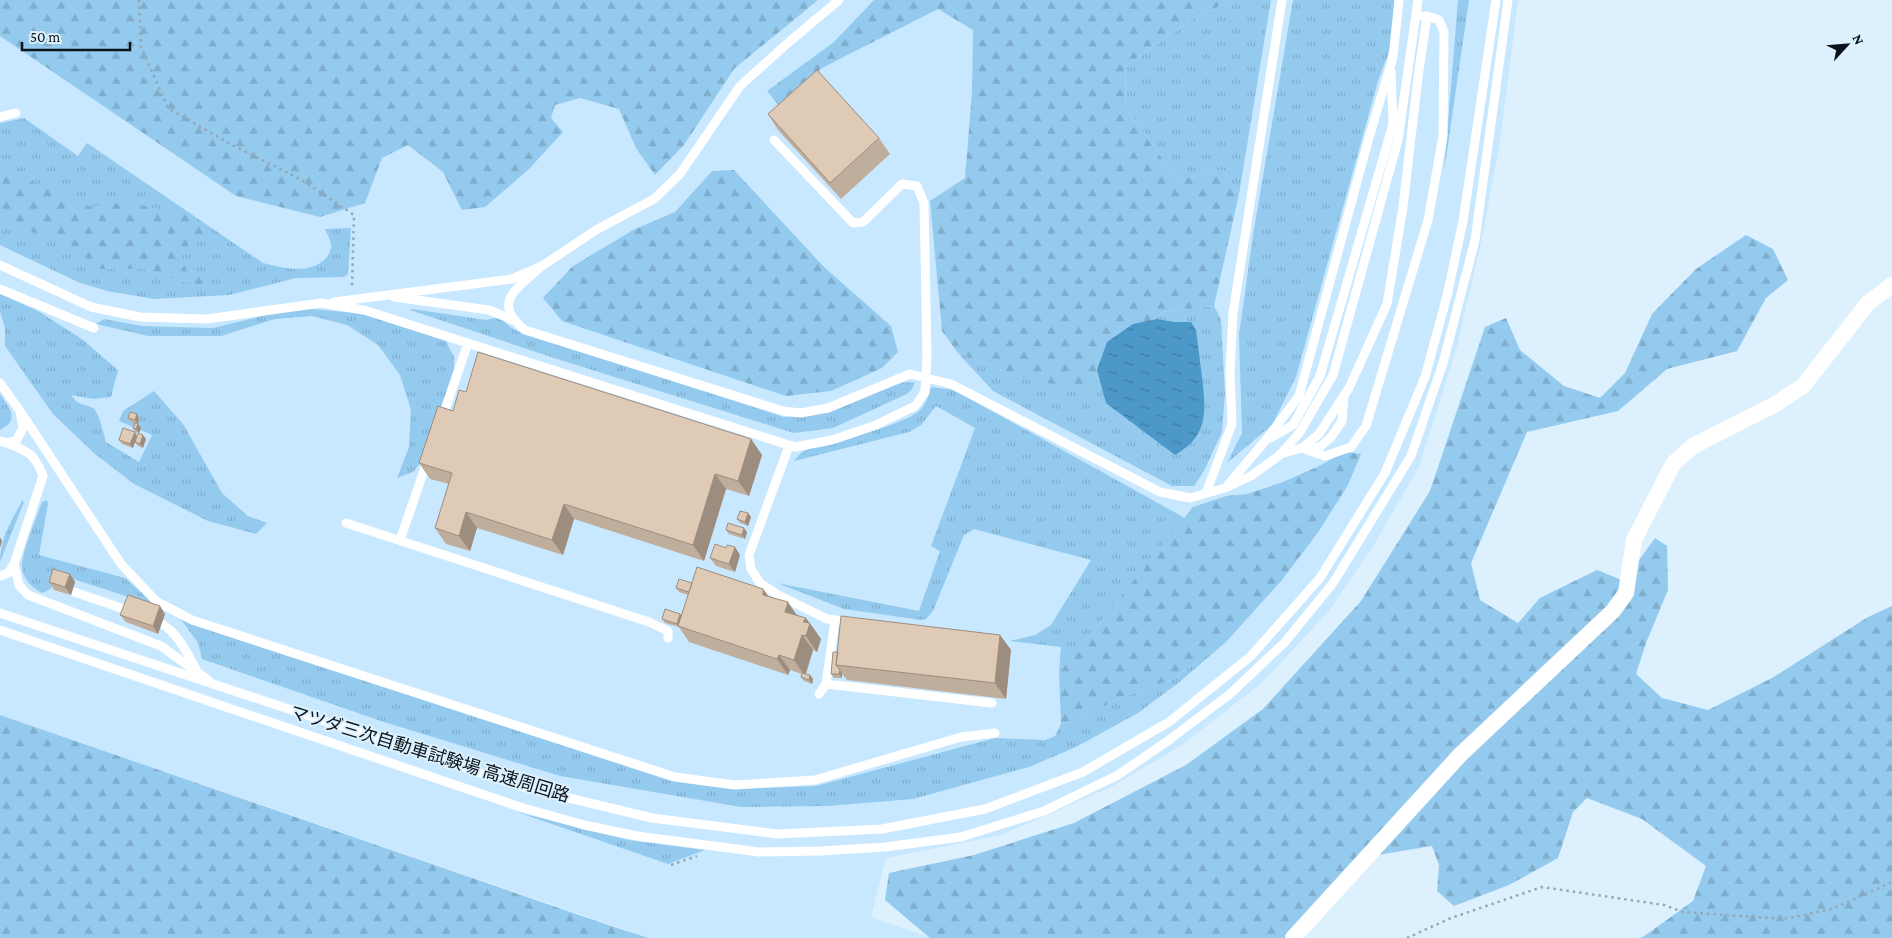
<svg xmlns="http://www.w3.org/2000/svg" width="1892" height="938" viewBox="0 0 1892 938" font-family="'Crimson Pro','Noto Sans JP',serif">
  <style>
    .built { fill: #c8e8ff }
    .grass { fill: url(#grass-tufts) }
    .forest { fill: url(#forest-firs) }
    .water { fill: url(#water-ripples) }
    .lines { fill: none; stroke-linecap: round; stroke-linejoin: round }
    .path { stroke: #97a7b2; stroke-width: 2.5; stroke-dasharray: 2.5 4; stroke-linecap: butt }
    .service { stroke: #fff; stroke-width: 9 }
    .minor { stroke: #fff; stroke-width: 16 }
    .wall { fill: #c0ae9d }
    .shaded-wall { fill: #9c8d7f }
    .building { fill: #dfcab6; stroke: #9c8d7f }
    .labels { text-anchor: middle; stroke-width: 4; stroke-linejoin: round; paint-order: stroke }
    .street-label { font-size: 18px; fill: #0b141a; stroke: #dcf0fe }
  </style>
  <defs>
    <pattern id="grass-tufts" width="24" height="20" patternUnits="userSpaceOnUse" patternTransform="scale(1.25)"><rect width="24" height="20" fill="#95caef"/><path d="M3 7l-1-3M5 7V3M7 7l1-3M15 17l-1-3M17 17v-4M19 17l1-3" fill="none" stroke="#7fadcc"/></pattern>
    <pattern id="forest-firs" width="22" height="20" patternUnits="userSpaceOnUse" patternTransform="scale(1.25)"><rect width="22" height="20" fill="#95caef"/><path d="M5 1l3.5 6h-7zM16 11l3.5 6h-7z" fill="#7fadcc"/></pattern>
    <pattern id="water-ripples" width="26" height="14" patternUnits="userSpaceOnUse" patternTransform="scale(1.25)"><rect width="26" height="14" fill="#4c98c9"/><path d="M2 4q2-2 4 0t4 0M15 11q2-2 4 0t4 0" fill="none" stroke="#3d7ba2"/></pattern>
  </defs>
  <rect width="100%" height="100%" fill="#dcf0fe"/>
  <!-- built -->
  <path class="built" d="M0 0H1518L1500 142 1481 243 1456 350 1419 467 1372 548 1328 612 1263 682 1182 745 1111 787 1001 835 886 858 871 917 930 938H649L0 715Z"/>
  <!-- grass -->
  <path class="grass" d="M1233 0H1271L1239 194 1223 170 1178 180 1126 108 1125 66 1196 17Z
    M1293 0H1394V38L1378 81 1296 377 1272 425 1227 463 1242 433 1239 335 1253 235Z
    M1458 0H1469L1444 172Z
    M24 118 78 156 87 143 263 263C283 268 306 274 323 261 328 257 332 250 331 244 330 239 327 234 325 229L351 228 348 274 344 277 296 278 229 295 154 299 107 291 80 283 0 245V123Z
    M0 294 38 311 82 339 118 370 111 397 93 399 71 395C80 408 84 402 94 409 99 413 104 435 106 442L139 462 152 435 119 421 123 411 154 391 183 424 222 493 248 516 267 523 256 534 208 521 134 484 95 454 53 414 5 346V328L0 312Z
    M1214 306 1221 319 1225 393 1222 432 1204 471 1194 486H1172L993 391 958 353 1028 380 1118 348 1162 312Z
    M313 309 364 314 446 341 454 357V369L426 456 413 472 397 478 409 447 411 410 400 375 378 345 347 325 312 316 275 319 221 336H148L96 324 104 319 142 326 213 328 274 313Z
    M412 309 486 320 499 317 509 326 519 332 784 417H803L891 383 915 382 912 389 907 394 833 428 794 433 557 359 410 310Z
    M931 387 954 390 1185 518 1059 673 1061 647 1009 641 1035 635 1051 625 1091 560 974 529 964 535 933 611 926 619 921 620 844 609 777 583 919 611 940 551 931 546 975 428 936 406 921 425 909 432 794 461C805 447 808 450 824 445 845 439 904 424 919 411 926 405 929 395 931 387Z
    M0 394C9 408 21 419 0 430Z
    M47 500 48 504 39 555 125 578 156 606 55 573 51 589 42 593C33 588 24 580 22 569 20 555 37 517 42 502Z
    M22 501 24 502 0 562C0 538 11 522 22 501Z
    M180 618 215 632 671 781 732 789 816 786 995 738 1045 740 1055 736 1061 724 1079 720 1118 699 1170 680 1226 642 1177 684 1138 713 1076 747 1029 767 913 799 827 806 741 807 560 776 381 721 202 659 198 643Z
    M517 812 628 840 705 850 668 864Z"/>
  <!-- forest -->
  <path class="forest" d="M0 0H818L734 69 684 145 655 175 636 148 619 109 580 98 555 105 551 118 563 132 529 169 485 207 462 210 443 172 408 145 382 158 365 203 320 217 236 196 0 36Z
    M874 0H1233L1196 17 1125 66 1126 108 1178 180 1223 170 1239 194 1214 306 1162 312 1118 348 1093 390 1028 380 958 353 942 331 930 201 965 178 972 92 973 30 938 9 822 68 779 106 767 91 834 42Z
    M734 170 825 268 891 326 898 352 882 368 831 391 786 396 562 321 543 298 573 266 633 230 675 212 712 171Z
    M0 171H6L90 207 126 202 168 211H181L213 238 189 244 179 254 187 271 202 278 209 287 178 281 150 269H97L83 255 40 234 0 221Z
    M1746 235 1773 249 1788 280 1766 298 1737 351 1667 369 1618 411 1527 432 1471 563 1480 600 1518 623 1540 598 1597 570 1624 581 1655 538 1667 546 1668 590 1646 643 1636 674 1662 698 1708 710 1772 678 1868 617 1892 606V938H1638L1643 937 1693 901 1706 866 1642 819 1587 798 1573 812 1558 858 1509 885 1454 906 1437 891 1439 865 1432 846 1377 855 1292 938H930L885 900 889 873 974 855 1074 823 1186 765 1263 709 1361 601 1430 491 1485 327 1506 318 1520 350 1564 386 1600 398 1625 373 1652 314 1696 269Z
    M1345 452 1361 454 1348 485 1319 531 1282 580 1226 642 1170 680 1118 699 1079 720 1061 724 1059 673 1193 507 1226 496 1247 494 1283 482 1317 467Z
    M0 715 614 927 649 938H0Z"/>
  <!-- water -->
  <path class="water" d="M1157 319 1174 322H1191L1196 330C1198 345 1200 361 1202 377 1206 411 1209 436 1175 455L1106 403 1097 370 1107 342 1133 324Z"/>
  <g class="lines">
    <!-- path -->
    <path class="path" d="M139 0 141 47 168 108 234 146 300 179 354 215 352 288
      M671 865 697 856
      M1407 938 1451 918 1542 887 1664 905 1683 912 1784 919 1832 909 1892 882"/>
    <!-- service -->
    <path class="service" d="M0 117 16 113
      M0 265 91 307 140 317 207 319 321 303 364 310 795 447 832 440 876 425 915 406 925 392 927 356 924 203 917 186 902 184 863 222 853 223 774 140
      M542 266C518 288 490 302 525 330L783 411 801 413 828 408 910 374 951 384 1160 492 1190 498 1225 488 1251 476 1280 455 1300 432 1333 375 1398 140 1418 0
      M0 289 94 328
      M394 297 489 310 513 320
      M334 302 512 279 542 266 596 230 654 199 680 174 740 86 789 42 839 0
      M0 383 20 411 23 428 16 441 7 443 0 441
      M20 411 121 564 156 601 192 620 675 777 735 785 815 780 961 737 995 733
      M442 418 468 343
      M1270 438 1293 425 1320 376 1393 124 1391 72
      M7 443C29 452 34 453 43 476L14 564 19 585 28 595 161 646 208 680
      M789 446 749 555 751 569 760 583 778 595 827 619 853 622
      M1302 448 1325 456 1351 447 1366 426 1428 220 1443 136 1444 32 1439 20 1427 16
      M1307 448 1320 447 1331 437 1342 421 1344 396
      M1280 454 1302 448 1319 434 1349 388 1387 304 1403 207 1418 77 1427 16H1423
      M1227 486 1266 440 1299 396 1368 141 1393 57 1399 0
      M1206 493 1232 424 1230 373 1233 313 1282 0
      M346 523 649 622 668 631V638
      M400 540 428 459
      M0 576 8 573 14 564
      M74 592 133 612
      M0 613 523 787 652 818 778 834 882 829 985 809 1083 772 1169 722 1251 656 1320 578 1385 473 1425 377 1447 296 1463 221 1496 0
      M152 619C175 627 185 649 196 669
      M0 630 520 807 584 825 637 836 759 852 822 851 885 847 961 837 1044 811 1118 775 1169 740 1230 694 1285 642 1333 583 1411 456 1443 363 1475 240 1508 0
      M826 684 992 703
      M819 694 826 684 835 620"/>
    <!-- minor -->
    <path class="minor" d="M1293 938 1460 755 1613 611 1626 593 1634 540 1673 464 1693 446 1774 405 1803 386 1868 303 1892 285"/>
  </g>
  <!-- wall -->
  <path class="wall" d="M768 114 879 138 890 154 841 199 778 130Z
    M466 392 751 439 762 455 749 496 726 489 704 561 574 519 563 555 477 528 470 551 446 544 435 528 449 484 430 479 419 463 453 411Z
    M137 414 139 418 138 424 131 422 128 418Z
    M133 428H141L139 433 135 432Z
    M137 436 146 439 143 448 138 446 135 442 136 439 133 448 122 444 119 440Z
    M748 513 751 517 748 526 740 523 737 519Z
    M726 530 747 532 745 539 729 534Z
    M740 555 735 572 716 566 710 558Z
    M70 574 75 582 71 595 54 590 49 582Z
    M692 583 763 589 769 597 810 623 821 639 817 652 813 650 806 674 813 679 812 684 804 681 801 677 802 674 790 670 788 675 689 642 679 627 665 623 662 619 680 614 681 616 688 595 679 592 676 588Z
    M165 614 158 634 126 622 120 615Z
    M1000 635 1011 650 1006 699 847 680 842 674V678H834L831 674 838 652Z"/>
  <!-- shaded-wall -->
  <path class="shaded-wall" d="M137 414 139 418 138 424 135 420Z
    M138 424 141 428 139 433 136 429Z
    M135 432 137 436 133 448 130 444Z
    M143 435 146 439 143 448 140 444Z
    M751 439 762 455 749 496 738 481Z
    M715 474 726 489 704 561 693 545Z
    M564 504 574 519 563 555 552 540Z
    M466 512 477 528 470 551 459 536Z
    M748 513 751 517 748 526 745 522Z
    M744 528 747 532 745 539 742 535Z
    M0 537 2 541 0 548Z
    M735 547 740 555 735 572 729 564Z
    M70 574 75 582 71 595 65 587Z
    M763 589 774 604 763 595Z
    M788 602 798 617 785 612Z
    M160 606 165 614 158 634 153 626Z
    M680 614 683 618 680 628 677 624Z
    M806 618 821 639 817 652 806 636 803 622Z
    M802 635 813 650 805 676 794 660Z
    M1000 635 1011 650 1006 699 995 683Z
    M779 655 790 670 788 675 777 659Z
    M840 670 842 674V678L839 674Z
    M810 675 813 679 812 684 809 680Z"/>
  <!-- building -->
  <path class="building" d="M817 70 879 138 830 183 768 114Z
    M478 352 751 439 738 481 715 474 693 545 564 504 552 540 466 512 459 536 435 528 452 473 419 463 438 406 453 411 459 390 466 392Z
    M130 412 137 414 135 420 128 418Z
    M135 423 138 424 136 429 133 428Z
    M123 428 135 432 130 444 119 440Z
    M138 433 143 435 140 444 135 442Z
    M740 511 748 513 745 522 737 519Z
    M728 523 744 528 742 535 726 530Z
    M715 544 726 548 727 545 735 547 729 564 710 558Z
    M697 567 763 589V595L788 602 785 612 806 618 803 622 810 623 806 636 802 635 794 660 779 655 777 659 678 626Z
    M53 569 70 574 65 587 49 582Z
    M679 579 692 583 689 592 676 588Z
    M128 595 160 606 153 626 120 615Z
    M665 609 680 614 677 624 662 619Z
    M841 616 1000 635 995 683 836 665Z
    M833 652H838L836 665 840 670 839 674H831Z
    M802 673 810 675 809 680 801 677Z"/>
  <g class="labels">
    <!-- street labels -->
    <g class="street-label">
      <text transform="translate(430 754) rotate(17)" y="6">マツダ三次自動車試験場 高速周回路</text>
    </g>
  </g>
  <!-- north arrow -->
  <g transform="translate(1847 45) rotate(64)" stroke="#dcf0fe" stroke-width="4" paint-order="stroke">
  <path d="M0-4L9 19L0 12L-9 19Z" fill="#0b141a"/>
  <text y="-8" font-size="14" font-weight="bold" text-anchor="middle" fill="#0b141a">N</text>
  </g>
  <!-- scale -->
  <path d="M22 42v8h108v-8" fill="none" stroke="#0b141a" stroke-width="2.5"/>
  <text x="30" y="42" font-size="15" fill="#0b141a" stroke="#dcf0fe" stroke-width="4" paint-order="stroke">50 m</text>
</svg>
